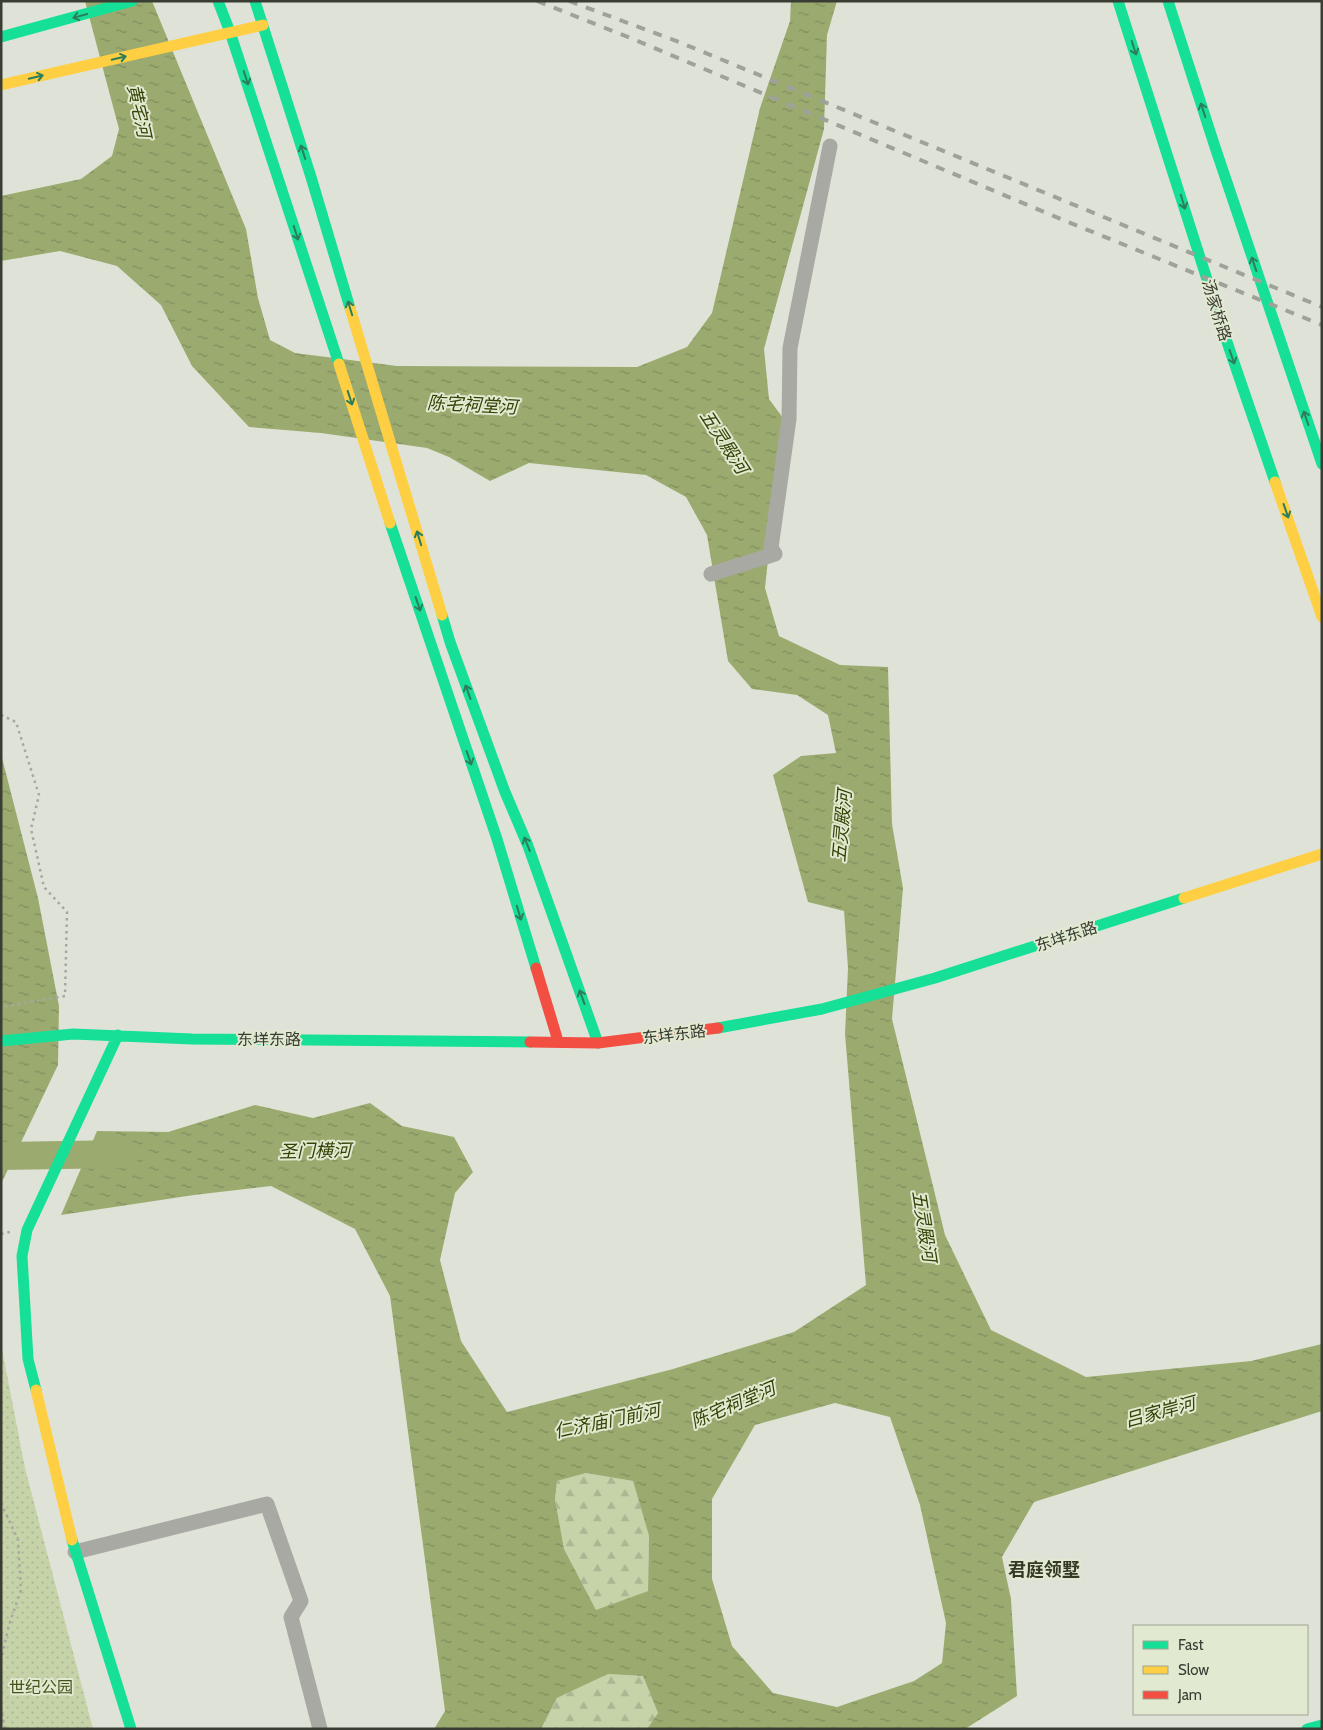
<svg xmlns="http://www.w3.org/2000/svg" width="1323" height="1730" viewBox="0 0 1323 1730" font-family="Cabin,'Noto Sans SC',sans-serif">
  <style>
    .grass { fill: url(#grass-dots) }
    .forest { fill: url(#forest-firs) }
    .water { fill: url(#water-ripples); fill-rule: evenodd }
    .lines { fill: none; stroke-linecap: round; stroke-linejoin: round }
    .river { stroke: #9bab70; stroke-width: 28 }
    .path { stroke: #a5a7a1; stroke-width: 2.5; stroke-dasharray: 2.5 4; stroke-linecap: butt }
    .street { stroke: #a8a9a3; stroke-width: 15 }
    .fast { stroke: #16e098; stroke-width: 11 }
    .slow { stroke: #ffcf43; stroke-width: 11 }
    .jam { stroke: #f24e42; stroke-width: 11 }
    .rail { stroke: #9fa29b; stroke-width: 4; stroke-dasharray: 9 9; stroke-linecap: butt }
    .oneway { stroke: #2c7e5b }
    .labels { text-anchor: middle; stroke-width: 4; stroke-linejoin: round; paint-order: stroke }
    .street-label { font-size: 16px; fill: #3a3d33; stroke: #e1e9d1 }
    .park-label { font-size: 16px; fill: #45541a; stroke: #e1e9d1 }
    .water-label { font-size: 18px; font-style: italic; fill: #354204; stroke: #e1e9d1 }
    .neighbourhood-label { font-size: 18px; font-weight: bold; fill: #333926; stroke: #e1e9d1 }
  </style>
  <defs>
    <pattern id="grass-dots" width="8" height="8" patternUnits="userSpaceOnUse" patternTransform="scale(1.25)"><rect width="8" height="8" fill="#c6d3a9"/><path d="M2 2h.1M6 6h.1" fill="none" stroke="#abb692" stroke-width="1.8" stroke-linecap="round"/></pattern>
    <pattern id="forest-firs" width="22" height="20" patternUnits="userSpaceOnUse" patternTransform="scale(1.25)"><rect width="22" height="20" fill="#c6d3a9"/><path d="M5 1l3.5 6h-7zM16 11l3.5 6h-7z" fill="#abb692"/></pattern>
    <pattern id="water-ripples" width="26" height="14" patternUnits="userSpaceOnUse" patternTransform="scale(1.25)"><rect width="26" height="14" fill="#9bab70"/><path d="M2 4q2-2 4 0t4 0M15 11q2-2 4 0t4 0" fill="none" stroke="#7f8c5d"/></pattern>
  </defs>
  <rect width="100%" height="100%" fill="#dfe3d7"/>
  <!-- grass -->
  <path class="grass" d="M1 1344 25 1468 93 1729H1Z"/>
  <!-- forest -->
  <path class="forest" d="M586 1473 633 1481 649 1536 648 1591 596 1611 564 1549 555 1499 557 1481Z
    M608 1674 643 1676 658 1713 647 1729H541L557 1698Z"/>
  <!-- water -->
  <path class="water" d="M85 1H152L246 229 258 298 270 340 295 353 397 366 637 367 687 347 712 313 760 108 790 21 791 1H837L827 35 824 129 764 349 769 399 783 418 765 588 779 636 840 665 888 667 892 824 903 888 892 1019 945 1235 991 1330 1086 1377 1251 1361 1322 1344V1411L1034 1502 1002 1557 1011 1599 1017 1696 965 1729H647L658 1713 643 1676 608 1674 557 1698 541 1729H434L445 1711 390 1296 355 1229 271 1186 194 1195 61 1215 97 1131 168 1132 255 1105 313 1118 370 1103 402 1126 454 1137 473 1172 455 1193 440 1260 461 1341 507 1412 673 1369 794 1332 866 1285 845 1034 848 968 844 911 808 902 773 775 801 756 836 753 828 715 797 695 752 689 728 661 707 535 686 497 646 475 529 463 490 481 449 457 427 448 321 433 249 427 192 366 161 305 117 266 60 251 1 261V196L81 179 112 156 119 129ZM835 1403 890 1417 920 1505 946 1623 942 1663 914 1681 837 1707 773 1693 732 1646 712 1579V1499L755 1425ZM586 1473 633 1481 649 1536 648 1591 596 1610 564 1549 555 1499 557 1481Z
    M1 754 38 898 59 1006 58 1065 1 1184Z"/>
  <g class="lines">
    <!-- river -->
    <path class="river" d="M1 1156 125 1154"/>
    <!-- path -->
    <path class="path" d="M1 715 16 722 39 795 31 829 44 887 67 912 65 996 1 1007
      M1 1234 10 1232
      M1 1503 18 1540 21 1590 9 1625 1 1660
      M1 1707 5 1729"/>
    <!-- street -->
    <path class="street" d="M711 574 775 554 771 548 789 419 790 348 830 146
      M75 1552 267 1504 301 1601 291 1617 320 1729"/>
    <!-- fast -->
    <path class="fast" d="M218 1 230 32 339 364
      M255 1 311 177 350 308
      M1118 1 1227 342 1275 482
      M1168 1 1214 144 1322 464
      M1 37 132 1
      M390 523 497 839 536 968
      M442 615 450 642 505 792 528 846 598 1043
      M718 1028 822 1009 935 978 1184 898
      M1 1041 73 1034 192 1039 530 1042
      M36 1390 28 1359 22 1256 27 1230 118 1035
      M72 1540 131 1729
      M1307 1729 1322 1725"/>
    <!-- slow -->
    <path class="slow" d="M1 85 263 25
      M350 308 442 615
      M339 364 390 523
      M1275 482 1322 617
      M1184 898 1322 854
      M36 1390 72 1540"/>
    <!-- jam -->
    <path class="jam" d="M536 968 558 1041
      M530 1042 598 1043 718 1028"/>
    <!-- rail -->
    <path class="rail" d="M537 1 633 39 1068 222 1322 325
      M569 1 679 42 1322 307"/>
  </g>
  <!-- one-way arrows -->
  <defs><path id="oneway-shaft" d="M-6 0H5M1.5-3L5.5 0L1.5 3" fill="none" stroke-width="1.6" stroke-linecap="round" stroke-linejoin="round" transform="scale(1.25)"/></defs>
  <g class="oneway">
    <use href="#oneway-shaft" transform="translate(80 16) rotate(165)"/>
    <use href="#oneway-shaft" transform="translate(1134 48) rotate(72)"/>
    <use href="#oneway-shaft" transform="translate(119 58) rotate(-13)"/>
    <use href="#oneway-shaft" transform="translate(36 77) rotate(-13)"/>
    <use href="#oneway-shaft" transform="translate(246 78) rotate(72)"/>
    <use href="#oneway-shaft" transform="translate(1203 110) rotate(-108)"/>
    <use href="#oneway-shaft" transform="translate(303 152) rotate(-108)"/>
    <use href="#oneway-shaft" transform="translate(1183 202) rotate(73)"/>
    <use href="#oneway-shaft" transform="translate(296 233) rotate(72)"/>
    <use href="#oneway-shaft" transform="translate(1254 264) rotate(-109)"/>
    <use href="#oneway-shaft" transform="translate(350 308) rotate(-107)"/>
    <use href="#oneway-shaft" transform="translate(1232 357) rotate(71)"/>
    <use href="#oneway-shaft" transform="translate(350 398) rotate(72)"/>
    <use href="#oneway-shaft" transform="translate(1306 418) rotate(-109)"/>
    <use href="#oneway-shaft" transform="translate(1286 511) rotate(71)"/>
    <use href="#oneway-shaft" transform="translate(419 538) rotate(-107)"/>
    <use href="#oneway-shaft" transform="translate(418 604) rotate(71)"/>
    <use href="#oneway-shaft" transform="translate(468 692) rotate(-110)"/>
    <use href="#oneway-shaft" transform="translate(469 758) rotate(71)"/>
    <use href="#oneway-shaft" transform="translate(527 844) rotate(-112)"/>
    <use href="#oneway-shaft" transform="translate(519 913) rotate(73)"/>
    <use href="#oneway-shaft" transform="translate(582 997) rotate(-110)"/>
  </g>
  <g class="labels">
    <!-- street labels -->
    <g class="street-label">
      <text transform="translate(1217 310) rotate(73)" y="6">汤家桥路</text>
      <text transform="translate(1066 936) rotate(-18)" y="6">东垟东路</text>
      <text transform="translate(674 1034) rotate(-7)" y="6">东垟东路</text>
      <text x="269" y="1045">东垟东路</text>
    </g>
    <!-- park labels -->
    <g class="park-label">
      <text x="41" y="1693">世纪公园</text>
    </g>
    <!-- water labels -->
    <g class="water-label">
      <text transform="translate(139 111) rotate(78)" y="6">黄宅河</text>
      <text transform="translate(472 405) rotate(3)" y="6">陈宅祠堂河</text>
      <text transform="translate(724 442) rotate(57)" y="6">五灵殿河</text>
      <text transform="translate(842 826) rotate(-85)" y="6">五灵殿河</text>
      <text transform="translate(315 1151) rotate(-1)" y="6">圣门横河</text>
      <text transform="translate(924 1226) rotate(81)" y="6">五灵殿河</text>
      <text transform="translate(733 1405) rotate(-23)" y="6">陈宅祠堂河</text>
      <text transform="translate(1160 1412) rotate(-15)" y="6">吕家岸河</text>
      <text transform="translate(607 1421) rotate(-12)" y="6">仁济庙门前河</text>
    </g>
    <!-- neighbourhood labels -->
    <g class="neighbourhood-label">
      <text x="1044" y="1576">君庭领墅</text>
    </g>
  </g>
  <!-- border -->
  <rect width="1323" height="1730" fill="none" stroke="#3a3d33" stroke-width="5"/>
  <!-- legend -->
  <rect x="1133" y="1625" width="175" height="90" fill="#e1e9d1" stroke="#9ea492"/>
  <rect x="1143" y="1641" width="25" height="8" fill="#16e098" stroke="#9ea492"/>
  <text x="1178" y="1650" font-size="15" fill="#3a3d33">Fast</text>
  <rect x="1143" y="1666" width="25" height="8" fill="#ffcf43" stroke="#9ea492"/>
  <text x="1178" y="1675" font-size="15" fill="#3a3d33">Slow</text>
  <rect x="1143" y="1691" width="25" height="8" fill="#f24e42" stroke="#9ea492"/>
  <text x="1178" y="1700" font-size="15" fill="#3a3d33">Jam</text>
</svg>
